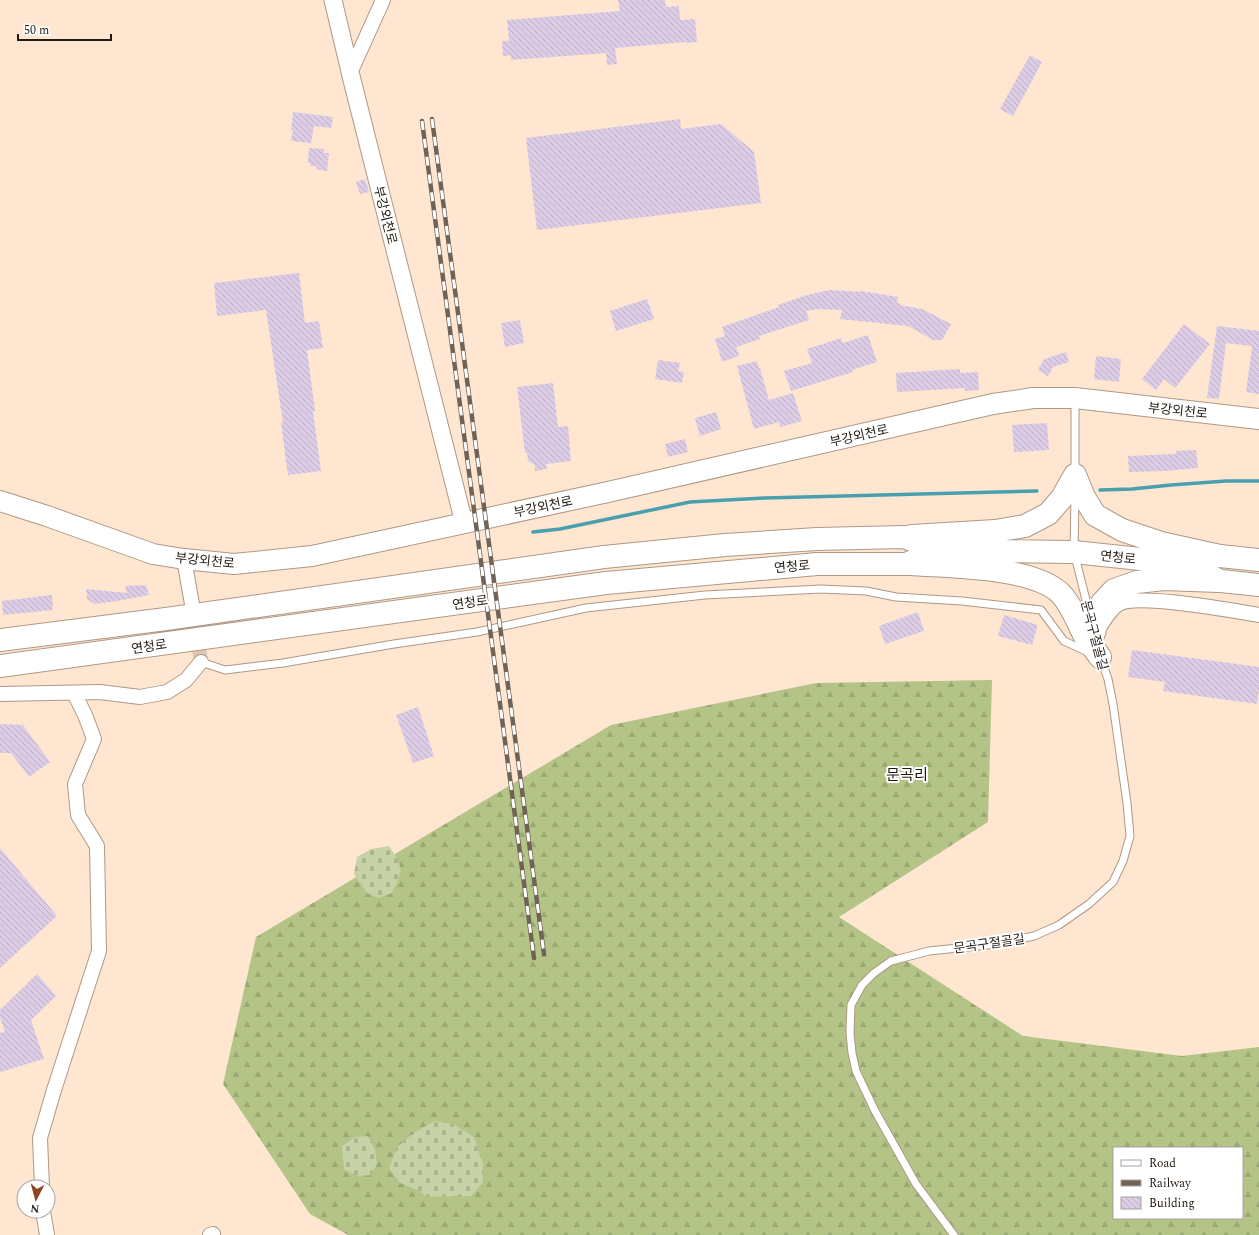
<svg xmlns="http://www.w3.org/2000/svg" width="1259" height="1235" viewBox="0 0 1259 1235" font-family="Spectral,'Noto Sans KR',serif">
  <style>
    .forest { fill: url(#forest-firs); fill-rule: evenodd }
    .cemetery { fill: url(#cemetery-stones) }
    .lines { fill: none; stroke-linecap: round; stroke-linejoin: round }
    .stream { stroke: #499fad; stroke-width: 3.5 }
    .building { fill: url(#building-back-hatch) }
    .minor-tunnel { stroke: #ddc7b4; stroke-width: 14; stroke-dasharray: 14 7; stroke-linecap: butt }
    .service-casing { stroke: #af9885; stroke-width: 9 }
    .minor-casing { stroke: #af9885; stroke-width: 16 }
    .tertiary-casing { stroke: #af9885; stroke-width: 19 }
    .secondary-casing { stroke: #af9885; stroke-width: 22 }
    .primary-casing { stroke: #af9885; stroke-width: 24 }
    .trunk-casing { stroke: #af9885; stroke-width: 24 }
    .service { stroke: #fff; stroke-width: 7 }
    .minor { stroke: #fff; stroke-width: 14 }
    .tertiary { stroke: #fff; stroke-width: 17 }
    .secondary { stroke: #fff; stroke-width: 20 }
    .primary { stroke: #fff; stroke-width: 22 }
    .trunk { stroke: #fff; stroke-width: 22 }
    .rail-casing { stroke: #706356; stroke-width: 4.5 }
    .rail { stroke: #fff; stroke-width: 3; stroke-dasharray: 9; stroke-linecap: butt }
    .labels { text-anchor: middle; stroke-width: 4; stroke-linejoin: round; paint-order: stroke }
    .street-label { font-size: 13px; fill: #221a12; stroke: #fff }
    .quarter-label { font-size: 15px; fill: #221a12; stroke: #fff }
  </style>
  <defs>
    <pattern id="forest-firs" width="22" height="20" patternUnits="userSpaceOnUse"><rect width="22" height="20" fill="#b4c486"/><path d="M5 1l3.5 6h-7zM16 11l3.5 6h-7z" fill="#9aa873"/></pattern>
    <pattern id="cemetery-stones" width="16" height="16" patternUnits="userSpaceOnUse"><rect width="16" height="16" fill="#c6d3a6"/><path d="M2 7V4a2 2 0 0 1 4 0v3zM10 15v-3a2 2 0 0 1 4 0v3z" fill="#aab58e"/></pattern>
    <pattern id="building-back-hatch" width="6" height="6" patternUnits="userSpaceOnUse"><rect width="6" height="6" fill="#ddcce5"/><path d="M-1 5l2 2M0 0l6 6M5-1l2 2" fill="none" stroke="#bdafc3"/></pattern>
  </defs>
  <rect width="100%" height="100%" fill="#fee6d1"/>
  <!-- forest -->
  <path class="forest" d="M992 680 988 822 839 917 1023 1036 1182 1056 1259 1047V1235H348L310 1214 223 1084 256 937 611 725 816 683ZM1114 1148H1242V1218H1114Z"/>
  <!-- cemetery -->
  <path class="cemetery" d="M389 846C404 867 403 871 392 893L378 898 367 893 354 874 357 857 371 849Z
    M435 1121 453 1124 474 1137 483 1164V1182L471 1196 428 1197 417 1190 400 1183 389 1168 397 1147 412 1134Z
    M368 1136 375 1150 377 1164 371 1175 357 1176 344 1169 342 1146 355 1137Z"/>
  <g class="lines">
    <!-- stream -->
    <path class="stream" d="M1100 490 1132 489 1171 485 1226 481H1259
      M533 532 560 529 690 502 765 498 1037 491"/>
  </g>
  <!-- building -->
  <path class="building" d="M618 0H665L666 7 679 6 680 20 695 19 697 42 686 43V42L615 48 617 64 607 65 606 53 511 60V55L503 56 502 41H509L507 20 620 11Z
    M1030 55 1042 62 1013 116 1000 109Z
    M293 112 333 117 331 128 314 126 311 143 291 141 293 130H291Z
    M680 119 681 129 721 124 754 152 761 203 537 230 526 138Z
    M309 148 324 149V153H329L327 171 316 169 317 166H310L311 163H308Z
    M365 179 369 192 360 194 356 182Z
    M299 273 305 323 319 321 323 348 307 350 315 411H313L321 471 288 475 281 423H283L266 310 217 316 214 283Z
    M830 290 860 292 861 291 898 297 897 303H900V305L922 309 951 324 942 340H933L908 326 840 319 842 310 818 309 806 311 809 320 759 336 760 339 736 347 739 356 722 362 715 339 725 336 722 327 779 307 778 305 807 295Z
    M647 299 654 319 616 331 610 311Z
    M520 320 524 343 505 347 501 323Z
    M1184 324 1210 344 1175 388 1164 379 1156 390 1142 379Z
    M1217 326 1259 331V394L1246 392 1252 346 1226 343 1219 399 1207 398Z
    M868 335 877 362 852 370 853 372 791 391 784 371 812 363 807 349 841 338 843 343Z
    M1066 352 1069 362 1053 367 1048 376 1038 370 1044 359Z
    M1096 356 1121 359 1119 382 1094 379Z
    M658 360 680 363 678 371 684 372 682 383 655 379Z
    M757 361 759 369 760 368 769 400 793 393 802 421 780 427 779 422 754 429 737 366Z
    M960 369V373L978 372 979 390 965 391V388L897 392 896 373Z
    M553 383 558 427 568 426 571 461 546 464 547 469 535 471V465L528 461 527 453H525L517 387Z
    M716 412 721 429 700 436 695 418Z
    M1047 423 1049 450 1014 452 1012 425Z
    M685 439 688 452 668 457 665 444Z
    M1196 450 1198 468 1165 471 1129 472 1128 456 1176 454V451Z
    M146 585 149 595 117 601 95 604 87 599 86 589 127 593 125 586Z
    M52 595 53 610 3 615 2 601Z
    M918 612 924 631 885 644 879 626Z
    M1004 615 1038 625 1032 645 998 636Z
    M1132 650 1259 667V690L1257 704 1163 691 1165 682 1128 677Z
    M418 707 434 756 413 763 396 715Z
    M0 724 23 725 50 762 29 777 11 753H0Z
    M0 848 57 916 0 968Z
    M37 974 56 996 31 1020 44 1059 0 1072V1033L5 1032 0 1017V1010Z"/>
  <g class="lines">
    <!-- minor-tunnel -->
    <path class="minor-tunnel" d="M193 608 201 662"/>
    <!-- service casing -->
    <g class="service-casing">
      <path id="service" d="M1075 472V399
        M1075 495 1074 552 1091 620
        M201 662 225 670 283 663 394 644 477 632 586 608 705 595 821 589 866 591 896 597 962 601 1041 610 1064 641 1088 652
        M954 1235 916 1184 875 1111 856 1071 852 1053 850 1033 851 1005 862 985 874 973 891 961 929 951 997 944 1034 936 1059 925 1089 904 1113 882 1123 861 1130 836 1127 803 1113 704 1108 679 1101 659"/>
    </g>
    <!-- minor casing -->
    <g class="minor-casing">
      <path id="minor" d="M350 73 383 0
        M184 559 192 604
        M1100 626C1104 620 1111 609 1117 605 1134 592 1234 611 1259 615
        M0 694 100 692 140 697 167 692 186 680 201 662
        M42 1187 40 1138 54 1090 99 951 97 846 78 815 75 784 94 739 85 715 74 693
        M43 1211 47 1235
        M210 1235 213 1234V1235"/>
    </g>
    <!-- tertiary casing -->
    <g class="tertiary-casing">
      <path id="tertiary" d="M333 0 352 80 464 523"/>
    </g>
    <!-- secondary casing -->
    <g class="secondary-casing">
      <path id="secondary" d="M0 501 47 516 153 554 184 559 234 564 312 556 608 492 993 404 1033 398H1075L1259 419"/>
    </g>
    <!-- primary casing -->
    <g class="primary-casing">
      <path id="primary" d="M1075 475 1084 497 1095 515 1122 530 1161 543 1220 556
        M912 536 995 531 1025 526 1048 514 1062 498 1075 475
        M910 564C948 567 1032 566 1060 593 1071 604 1077 621 1084 635 1089 643 1095 650 1100 657
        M1094 633 1102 603 1114 590 1137 582 1164 579 1218 581
        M0 640 166 619 604 557 725 545 817 539 904 537 938 550 1074 552 1178 563
        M0 666 606 583 817 564H906L938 550"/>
    </g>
    <!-- trunk casing -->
    <g class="trunk-casing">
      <path id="trunk" d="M1178 563 1221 581 1259 585
        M1178 563 1220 556 1259 560"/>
    </g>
    <!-- service -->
    <use href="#service" class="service"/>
    <!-- minor -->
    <use href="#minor" class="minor"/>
    <!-- tertiary -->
    <use href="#tertiary" class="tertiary"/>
    <!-- secondary -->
    <use href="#secondary" class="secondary"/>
    <!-- primary -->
    <use href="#primary" class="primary"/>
    <!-- trunk -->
    <use href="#trunk" class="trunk"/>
    <!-- rail casing -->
    <g class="rail-casing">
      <path id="rail" d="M432 119 544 954
        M422 121 534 958"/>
    </g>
    <!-- rail -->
    <use href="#rail" class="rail"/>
  </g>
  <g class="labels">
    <!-- street labels -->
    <g class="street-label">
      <text transform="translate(386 215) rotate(76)" y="5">부강외천로</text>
      <text transform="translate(1178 410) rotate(6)" y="5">부강외천로</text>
      <text transform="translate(859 435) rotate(-13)" y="5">부강외천로</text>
      <text transform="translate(543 506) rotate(-12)" y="5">부강외천로</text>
      <text transform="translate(1118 557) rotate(6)" y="5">연청로</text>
      <text transform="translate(205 560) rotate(6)" y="5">부강외천로</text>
      <text transform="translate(792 566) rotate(-5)" y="5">연청로</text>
      <text transform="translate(470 602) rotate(-8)" y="5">연청로</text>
      <text transform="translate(1095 635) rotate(75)" y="5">문곡구절골길</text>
      <text transform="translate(149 646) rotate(-8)" y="5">연청로</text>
      <text transform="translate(989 943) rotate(-8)" y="5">문곡구절골길</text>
    </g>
    <!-- quarter labels -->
    <g class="quarter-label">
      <text x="907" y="780">문곡리</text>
    </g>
  </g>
  <!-- legend -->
  <rect x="1113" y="1147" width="130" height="72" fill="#ffffff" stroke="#a7a3a0"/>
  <rect x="1121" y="1160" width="20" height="6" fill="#ffffff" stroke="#a7a3a0"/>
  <text x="1149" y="1167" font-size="12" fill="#221a12">Road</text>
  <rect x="1121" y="1180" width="20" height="6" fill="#706356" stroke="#a7a3a0"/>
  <text x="1149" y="1187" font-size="12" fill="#221a12">Railway</text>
  <rect x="1121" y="1197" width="20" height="12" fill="url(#building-back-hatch)" stroke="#a7a3a0"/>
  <text x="1149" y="1207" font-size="12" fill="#221a12">Building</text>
  <!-- north arrow -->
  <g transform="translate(36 1199) rotate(186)"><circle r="19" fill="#ffffff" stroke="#a7a3a0"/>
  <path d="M0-3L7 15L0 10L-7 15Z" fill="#8d4621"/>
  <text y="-6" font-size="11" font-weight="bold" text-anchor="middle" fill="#221a12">N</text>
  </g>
  <!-- scale -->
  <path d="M18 34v6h93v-6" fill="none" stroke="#221a12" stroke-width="2"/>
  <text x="24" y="34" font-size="12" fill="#221a12" stroke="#ffffff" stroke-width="3" paint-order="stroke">50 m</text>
</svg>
